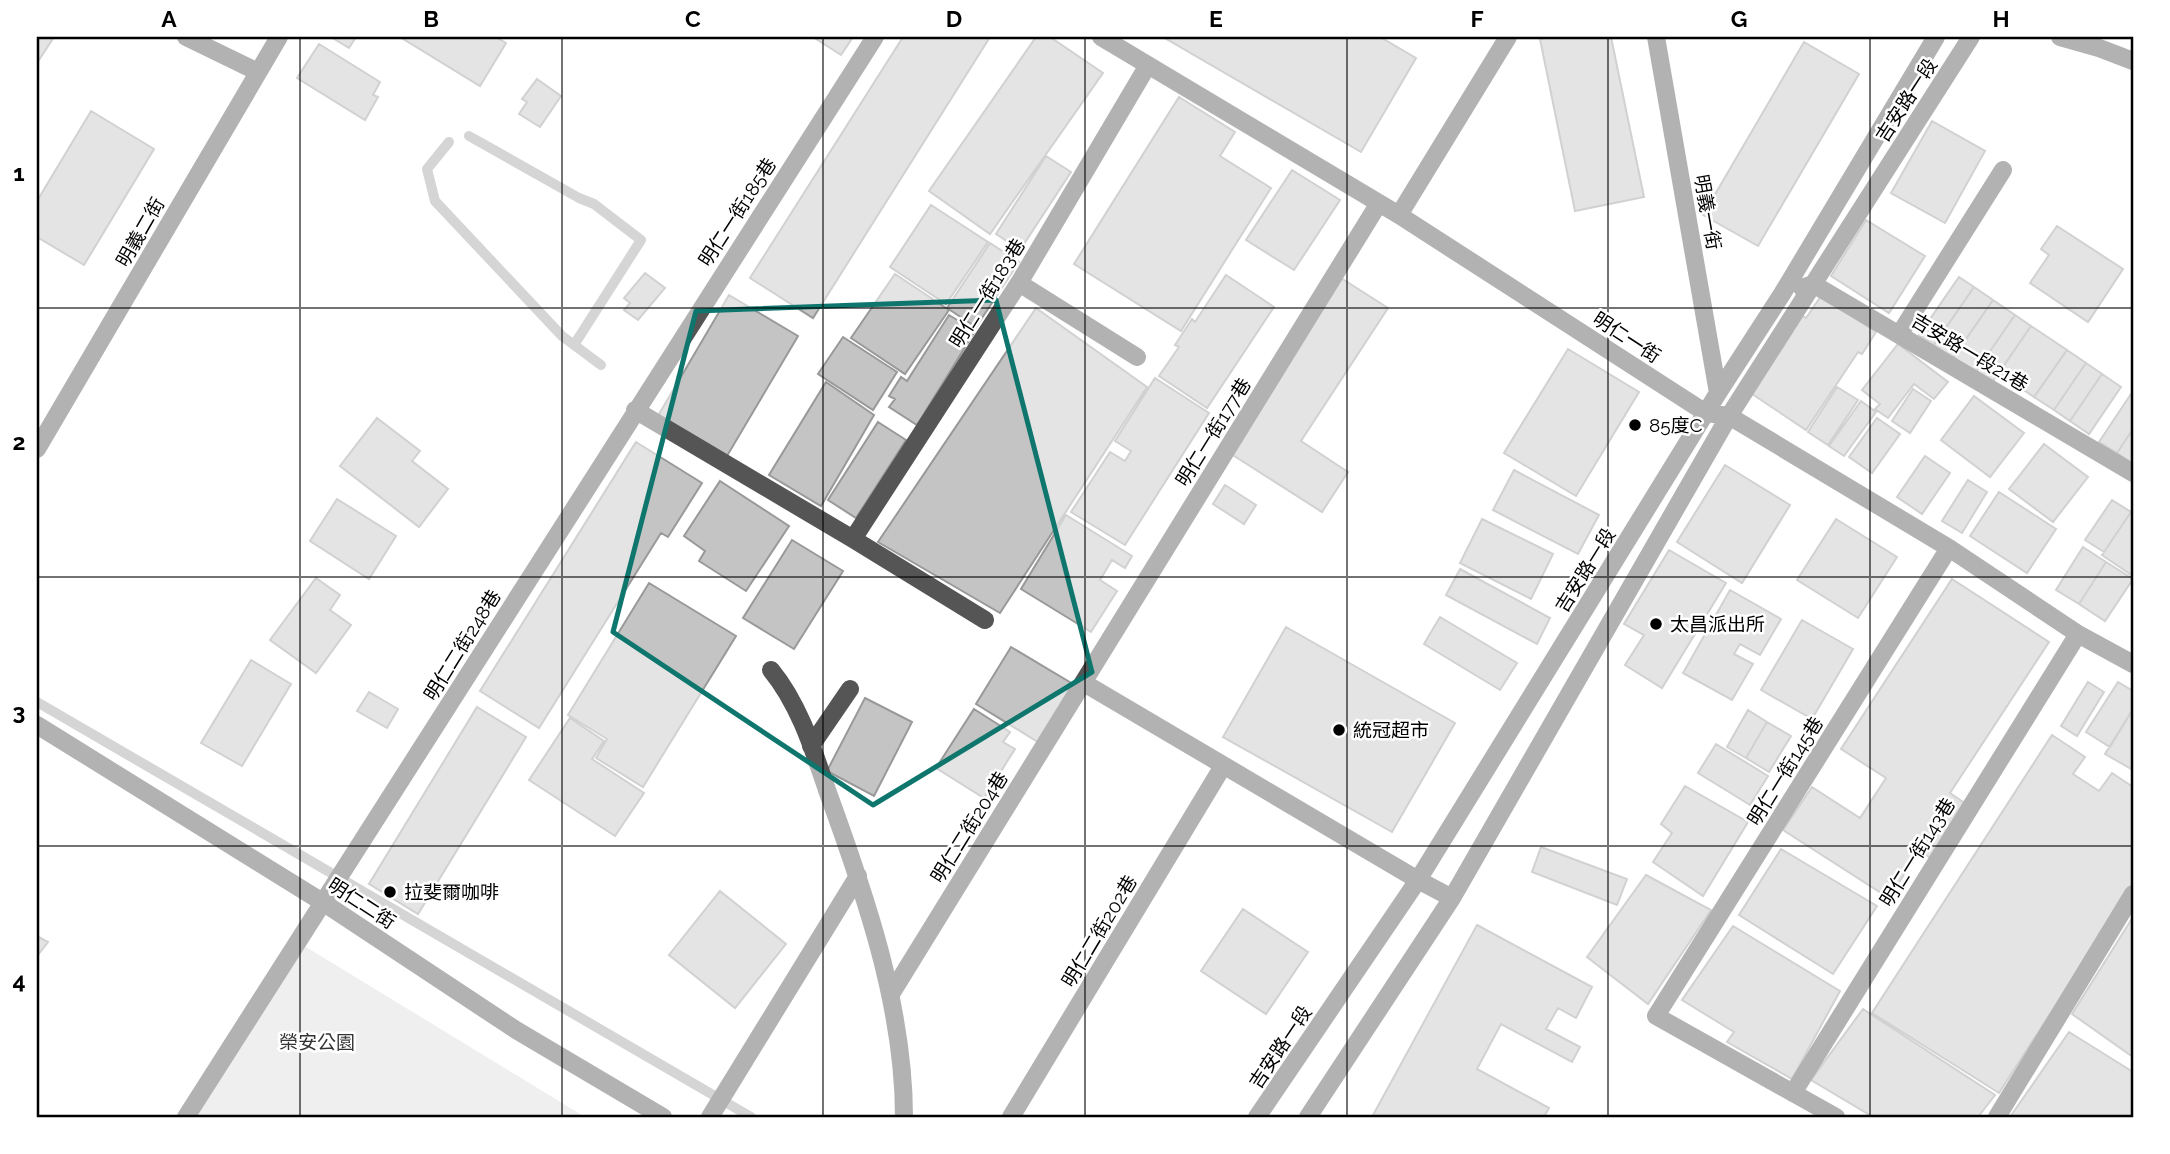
<svg xmlns="http://www.w3.org/2000/svg" width="2170" height="1154" viewBox="0 0 2170 1154" font-family="Raleway,'Noto Sans TC',sans-serif">
  <style>
    .green { fill: #dcdcdc }
    .lines { fill: none; stroke-linecap: round; stroke-linejoin: round }
    .stream { stroke: #a3a3a3; stroke-width: 10 }
    .building { fill: #c4c4c4; stroke: #999; stroke-width: 2 }
    .minor { stroke: #555; stroke-width: 18 }
    .marked { fill: none; stroke: #0f766e; stroke-width: 5; stroke-linejoin: round }
    .grid { fill: none; stroke: #000; stroke-width: 2; stroke-opacity: 0.55 }
    .poi-dot { fill: #000; stroke: #fff; stroke-width: 2.5 }
    .labels { text-anchor: middle; stroke-width: 5; stroke-linejoin: round; paint-order: stroke }
    .street-label { font-size: 19px; fill: #000; stroke: #fff }
    .poi-label { font-size: 19px; fill: #000; stroke: #fff; text-anchor: start }
    .park-label { font-size: 19px; fill: #333; stroke: #fff }
    .neatline { fill: none; stroke: #000; stroke-width: 2.5 }
    .grid-label { font-size: 23px; text-anchor: middle; font-weight: bold; fill: #000 }
  </style>
  <rect width="100%" height="100%" fill="#fff"/>
  <!-- green -->
  <path class="green" d="M293 939 585 1117H178Z"/>
  <g class="lines">
    <!-- stream -->
    <path class="stream" d="M469 136 579 198 594 204 641 240 574 345
      M449 142 427 169 435 201 562 336 601 365
      M37 702 751 1117"/>
  </g>
  <!-- building -->
  <path class="building" d="M37 37H54L39 60 37 58Z
    M331 37H356L349 48Z
    M400 37H496L506 43 480 86Z
    M813 37H853L841 55Z
    M903 37H990L813 318 750 278Z
    M1036 37H1050L1103 73 990 234 929 191Z
    M1163 37H1380L1416 58 1361 152Z
    M1551 37H1611L1644 197 1575 211 1540 39Z
    M1804 42 1859 74 1758 246 1703 215Z
    M319 44 380 82 373 95 378 97 365 120 297 78Z
    M537 79 561 96 540 127 519 114 527 102 522 99Z
    M1179 97 1235 132 1220 156 1271 188 1181 331 1074 264Z
    M91 111 154 149 84 265 37 237V201Z
    M1932 121 1985 151 1945 223 1891 193Z
    M1046 156 1071 172 1020 250 996 234Z
    M1292 170 1340 200 1294 270 1246 240Z
    M931 205 988 242 946 304 890 267Z
    M1866 220 1925 256 1889 313 1831 276Z
    M2057 226 2123 269 2088 322 2030 283 2049 255 2041 249Z
    M990 243 1019 262 976 327 947 308Z
    M645 273 665 288 638 320 624 310 630 303 624 298Z
    M895 274 949 310 905 374 851 338Z
    M1226 275 1274 307 1207 408 1159 376 1179 347 1175 345 1192 319 1195 322Z
    M1959 277 1974 287 1934 345 1919 335Z
    M1341 278 1388 308 1301 441 1348 472 1322 512 1228 452Z
    M1974 287 1993 300 1953 358 1934 345Z
    M729 295 798 336 727 456 658 416Z
    M1821 296 1876 332 1862 354 1858 352 1806 430 1749 392 1801 315 1806 318Z
    M1993 300 2015 315 1975 373 1953 358Z
    M1036 308 1147 387 1000 613 878 542Z
    M949 315 975 331 917 425 889 407 895 399 889 396 901 377 907 381Z
    M2015 315 2031 326 1991 384 1975 373Z
    M2031 326 2067 350 2034 397 1999 373Z
    M843 337 897 372 873 410 818 374Z
    M1898 344 1948 382 1934 399 1914 384 1888 418 1875 409 1880 404 1862 390Z
    M1568 349 1639 392 1576 496 1504 453Z
    M2067 350 2086 363 2054 410 2034 397Z
    M2086 363 2102 374 2070 421 2054 410Z
    M2102 374 2121 387 2089 434 2070 421Z
    M1155 378 1209 413 1125 545 1071 512 1110 452 1125 461 1131 451 1115 441Z
    M826 382 874 415 821 506 769 475Z
    M1837 387 1858 400 1828 445 1808 432Z
    M1913 389 1931 401 1910 433 1892 421Z
    M2133 391V429L2117 453 2099 442Z
    M1974 396 2024 433 1990 477 1941 440Z
    M1861 401 1876 412 1844 456 1829 446Z
    M377 418 420 451 412 461 448 489 419 527 340 466Z
    M1877 418 1900 434 1872 473 1849 457Z
    M878 422 906 440 856 518 828 500Z
    M2133 429V464L2117 453Z
    M636 442 702 483 668 537 661 533 539 728 480 691Z
    M2044 444 2088 477 2053 522 2009 489Z
    M1925 456 1950 473 1922 514 1897 497Z
    M1725 465 1790 505 1742 583 1677 542Z
    M1514 470 1599 515 1578 554 1493 510Z
    M1968 480 1987 492 1962 533 1942 521Z
    M720 481 789 526 746 591 699 561 705 551 684 536Z
    M1225 485 1256 505 1244 524 1213 504Z
    M1999 492 2056 529 2027 573 1970 536Z
    M337 499 396 536 369 579 310 541Z
    M2112 500 2131 512 2104 552 2085 540Z
    M2131 512 2133 513V576L2102 555Z
    M1066 515 1132 556 1125 568 1112 560 1100 580 1117 591 1091 632 1021 589Z
    M1482 519 1553 554 1531 599 1460 563Z
    M1836 519 1897 557 1858 618 1797 580Z
    M792 540 843 571 794 649 743 618Z
    M2083 547 2106 562 2079 604 2056 590Z
    M1669 550 1726 583 1662 688 1625 665 1644 635 1624 624Z
    M2106 562 2133 579 2105 621 2079 604Z
    M1460 569 1550 618 1537 644 1446 595Z
    M316 578 340 595 330 610 351 625 316 673 270 640Z
    M1952 579 2049 642 1950 793 1969 806 1934 860 1919 851 1889 898 1783 830 1812 787 1860 818 1886 778 1841 749Z
    M649 583 736 636 643 787 596 758 607 739 568 715Z
    M1730 590 1781 619 1760 655 1740 644 1734 654 1753 664 1732 700 1683 673Z
    M1440 617 1517 663 1500 690 1424 644Z
    M1802 620 1853 649 1812 719 1761 690Z
    M1286 627 1455 723 1392 832 1223 737Z
    M1011 647 1073 684 1038 742 976 704Z
    M251 660 291 684 242 766 201 743Z
    M2088 682 2104 692 2077 736 2061 726Z
    M2118 682 2133 691V709L2110 747 2086 732Z
    M369 692 398 709 387 728 357 711Z
    M865 698 912 722 874 796 827 771Z
    M477 707 526 737 418 914 369 884Z
    M974 709 1010 732 1003 742 1015 749 984 798 936 768Z
    M2133 709V770L2105 754Z
    M1748 710 1767 722 1746 758 1727 747Z
    M570 718 604 741 592 759 644 793 615 836 529 780Z
    M1767 722 1791 736 1769 772 1746 758Z
    M2052 735 2085 757 2073 774 2099 791 2112 773 2133 787V885L1999 1093 1872 1013Z
    M1716 744 1768 776 1750 805 1698 773Z
    M1685 786 1748 822 1703 896 1653 862 1672 833 1661 824Z
    M1541 847 1627 879 1617 905 1532 872Z
    M1781 849 1877 906 1833 974 1739 915Z
    M1646 875 1711 910 1648 1004 1587 957Z
    M720 891 786 944 735 1008 669 955Z
    M1243 909 1308 952 1266 1014 1201 971Z
    M2133 917V1057L2072 1014Z
    M1477 925 1592 987 1576 1018 1558 1008 1546 1029 1580 1047 1572 1062 1501 1024 1477 1069 1549 1108 1544 1117H1372Z
    M1733 926 1840 991 1792 1079 1727 1042 1734 1032 1682 1000Z
    M37 936 48 942 37 956Z
    M1863 1009 1995 1095 1978 1117H1873L1811 1080Z
    M2069 1032 2133 1072V1117H2010Z"/>
  <g class="lines">
    <!-- minor -->
    <path class="minor" d="M186 37 258 72
      M1101 37 1399 215 1706 413 1729 416 1949 548 2078 634 2133 664
      M1656 37 1718 393
      M2060 37 2099 48 2133 61
      M1399 215 1508 37
      M1019 283 1137 357
      M1802 288 1813 284 2133 473
      M1899 335 2003 170
      M635 410 853 539 985 620
      M37 449 279 37
      M853 539 1019 283 1148 65
      M771 670C799 704 813 749 827 790 865 894 904 1006 904 1117
      M1084 683 1418 880 1452 898
      M37 725 324 903 516 1030 663 1117
      M811 746 850 689
      M891 994 1379 203
      M1793 1093 2078 634
      M186 1117C417 758 644 396 875 37
      M710 1117 858 876
      M1011 1117 1223 766
      M1257 1117 1418 880 1718 393 1782 294 1936 37
      M1308 1117 1452 898 1729 416 1971 37
      M1836 1117 1656 1016 1949 548
      M1997 1117 2133 894"/>
  </g>
  <!-- marked area -->
  <path d="M0 0H2170V1154H0ZM996 300 1092 672 873 805 613 632 696 311Z" fill="#fff" fill-opacity=".55" fill-rule="evenodd"/>
  <path class="marked" d="M996 300 1092 672 873 805 613 632 696 311Z"/>
  <!-- grid -->
  <path class="grid" d="M300 37V1117M562 37V1117M823 37V1117M1085 37V1117M1347 37V1117M1608 37V1117M1870 37V1117M37 308H2133M37 577H2133M37 846H2133"/>
  <!-- markers -->
  <g class="poi-dot">
    <circle cx="1635" cy="425" r="7"/>
    <circle cx="1656" cy="624" r="7"/>
    <circle cx="1339" cy="730" r="7"/>
    <circle cx="390" cy="892" r="7"/>
  </g>
  <g class="labels">
    <!-- street labels -->
    <g class="street-label">
      <text transform="translate(1906 100) rotate(-57)" y="7">吉安路一段</text>
      <text transform="translate(737 212) rotate(-57)" y="7">明仁一街185巷</text>
      <text transform="translate(1708 212) rotate(80)" y="7">明義一街</text>
      <text transform="translate(140 232) rotate(-60)" y="7">明義二街</text>
      <text transform="translate(987 293) rotate(-58)" y="7">明仁一街183巷</text>
      <text transform="translate(1627 337) rotate(33)" y="7">明仁一街</text>
      <text transform="translate(1970 352) rotate(31)" y="7">吉安路一段21巷</text>
      <text transform="translate(1213 432) rotate(-58)" y="7">明仁一街177巷</text>
      <text transform="translate(1585 570) rotate(-58)" y="7">吉安路一段</text>
      <text transform="translate(462 645) rotate(-58)" y="7">明仁二街248巷</text>
      <text transform="translate(1785 771) rotate(-58)" y="7">明仁一街145巷</text>
      <text transform="translate(969 827) rotate(-58)" y="7">明仁二街204巷</text>
      <text transform="translate(1917 852) rotate(-58)" y="7">明仁一街143巷</text>
      <text transform="translate(362 903) rotate(33)" y="7">明仁二街</text>
      <text transform="translate(1099 931) rotate(-59)" y="7">明仁二街202巷</text>
      <text transform="translate(1280 1047) rotate(-56)" y="7">吉安路一段</text>
    </g>
    <!-- poi labels -->
    <g class="poi-label">
      <text x="1649" y="432">85度C</text>
      <text x="1670" y="631">太昌派出所</text>
      <text x="1353" y="737">統冠超市</text>
      <text x="404" y="899">拉斐爾咖啡</text>
    </g>
    <!-- park labels -->
    <g class="park-label">
      <text x="317" y="1049">榮安公園</text>
    </g>
  </g>
  <!-- border -->
  <rect width="2170" height="1154" fill="none" stroke="#ffffff" stroke-width="77"/>
  <rect x="38" y="38" width="2094" height="1078" class="neatline"/>
  <g class="grid-label">
    <text x="169" y="27">A</text>
    <text x="431" y="27">B</text>
    <text x="693" y="27">C</text>
    <text x="954" y="27">D</text>
    <text x="1216" y="27">E</text>
    <text x="1477" y="27">F</text>
    <text x="1739" y="27">G</text>
    <text x="2001" y="27">H</text>
    <text x="19" y="181">1</text>
    <text x="19" y="450">2</text>
    <text x="19" y="720">3</text>
    <text x="19" y="989">4</text>
  </g>
</svg>
